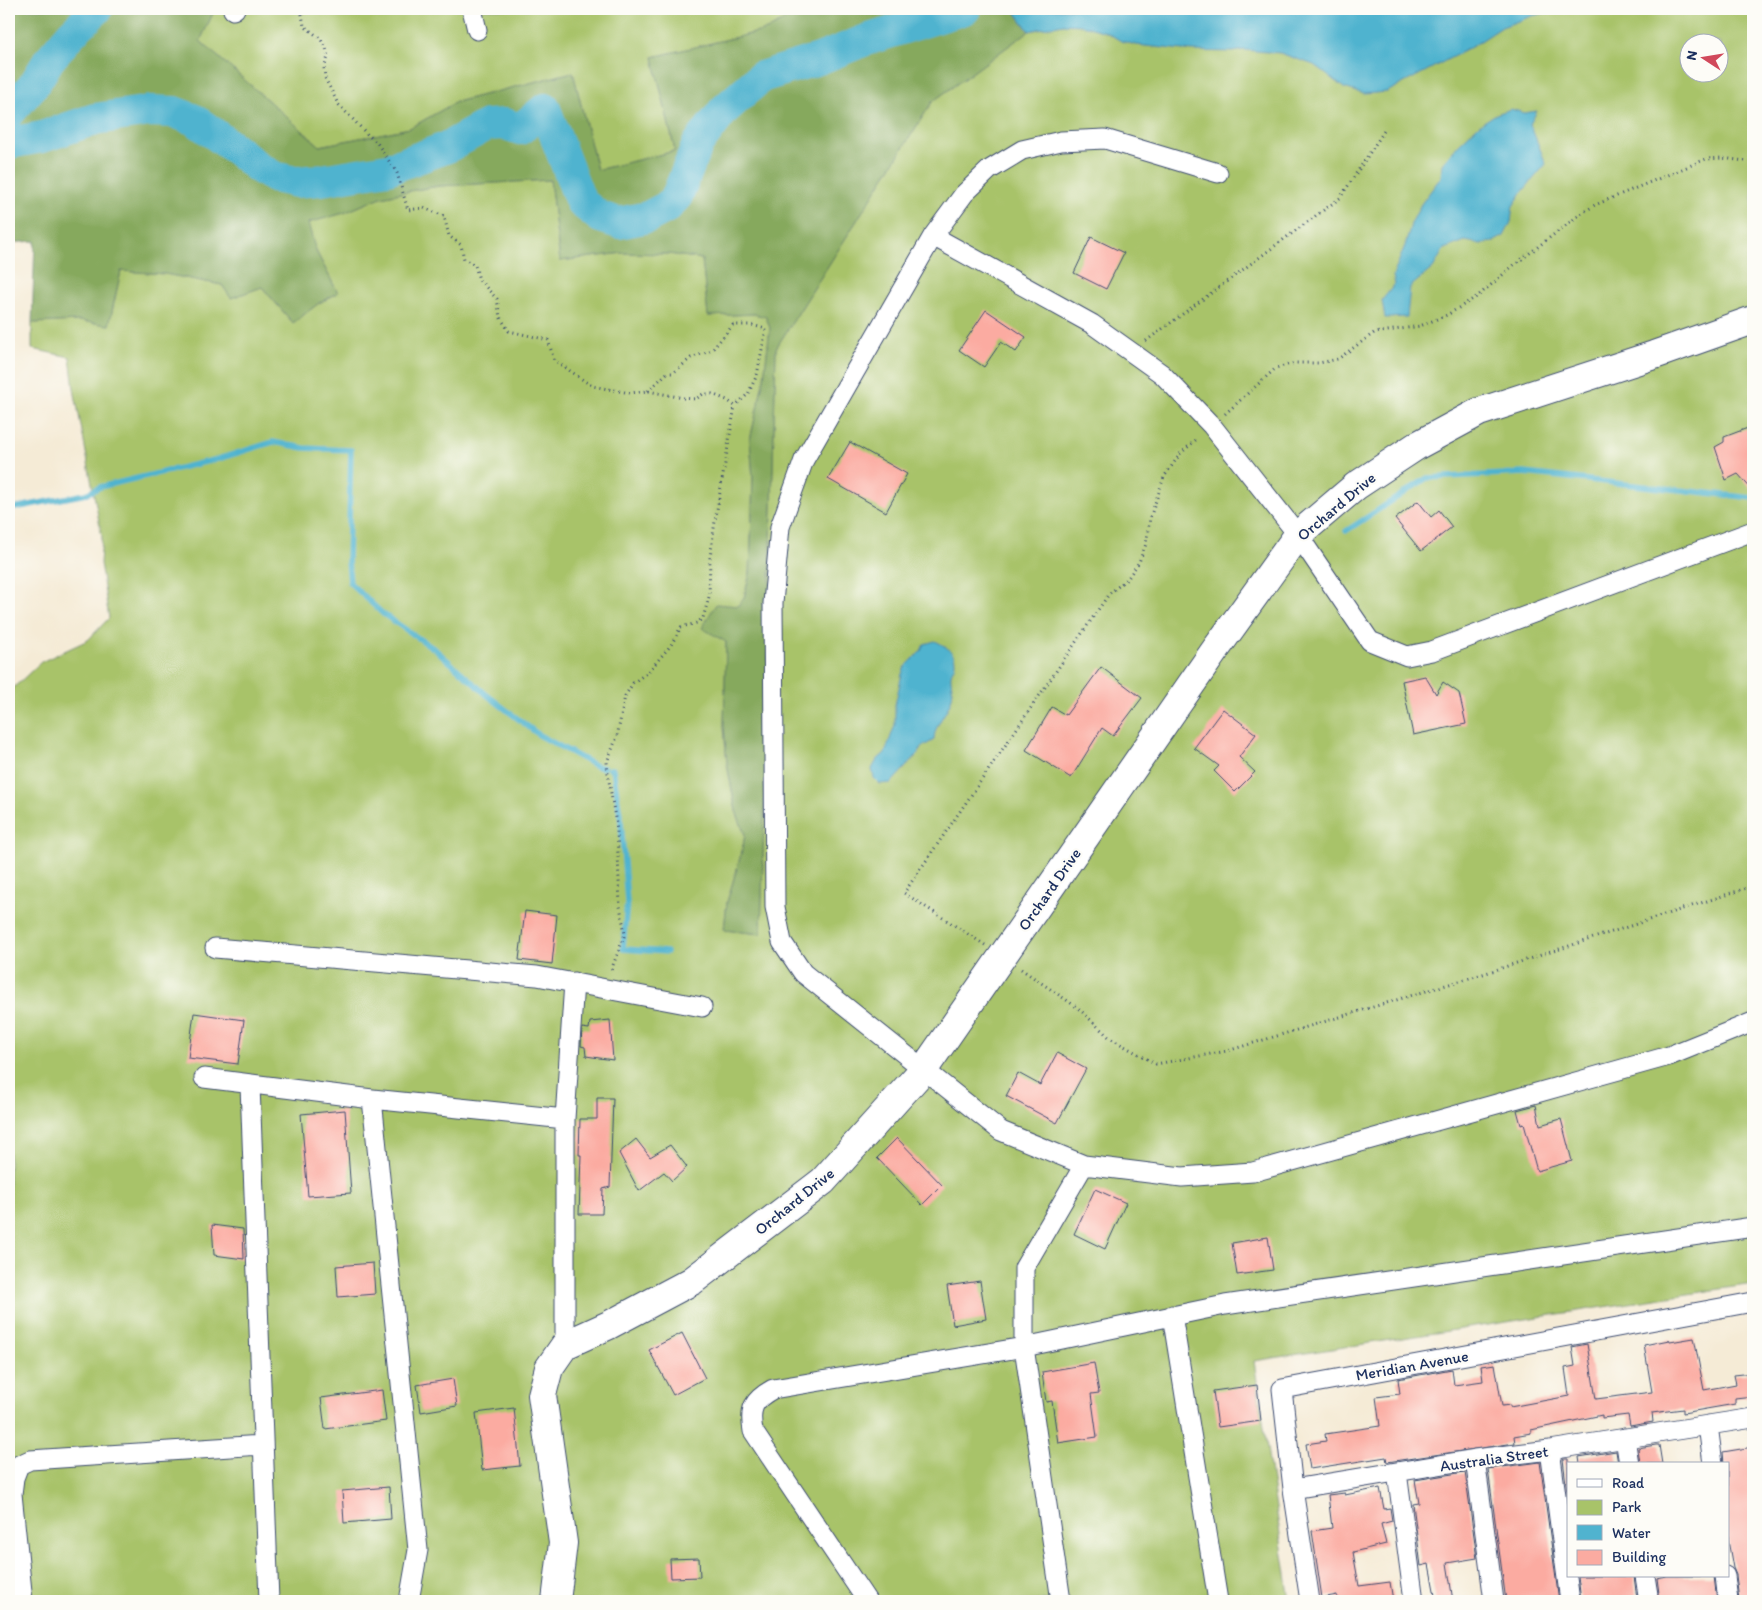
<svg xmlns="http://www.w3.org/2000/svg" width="1762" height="1610" viewBox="0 0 1762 1610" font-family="Itim,sans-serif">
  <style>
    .green { fill: #a8c369; stroke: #627964; fill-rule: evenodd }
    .forest { fill: #86a95d; stroke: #506c5e }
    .water { fill: #50b3cf; stroke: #367196 }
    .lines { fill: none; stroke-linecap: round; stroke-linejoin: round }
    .stream { stroke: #50b3cf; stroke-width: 5.5 }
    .river { stroke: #50b3cf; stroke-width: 32 }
    .building { fill: #fbaba1 }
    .street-casing { stroke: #3c4b70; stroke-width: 21 }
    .secondary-casing { stroke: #3c4b70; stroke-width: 30 }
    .path { stroke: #3c4b70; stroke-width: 3; stroke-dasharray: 1 4; stroke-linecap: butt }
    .street { stroke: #fff; stroke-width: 19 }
    .secondary { stroke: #fff; stroke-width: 28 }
    .labels { text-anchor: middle; stroke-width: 4.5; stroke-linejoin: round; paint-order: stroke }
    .street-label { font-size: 16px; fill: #1b2f5e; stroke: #fdfcf7 }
  </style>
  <rect width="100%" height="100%" fill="#fdfcf7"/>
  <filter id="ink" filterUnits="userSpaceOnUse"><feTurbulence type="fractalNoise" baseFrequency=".02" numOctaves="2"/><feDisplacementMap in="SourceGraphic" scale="10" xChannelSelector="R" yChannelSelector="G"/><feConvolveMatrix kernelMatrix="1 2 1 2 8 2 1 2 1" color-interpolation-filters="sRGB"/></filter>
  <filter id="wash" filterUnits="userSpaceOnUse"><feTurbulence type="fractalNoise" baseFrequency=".0096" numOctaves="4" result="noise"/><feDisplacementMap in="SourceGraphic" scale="20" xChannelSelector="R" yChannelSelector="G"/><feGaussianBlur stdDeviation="1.12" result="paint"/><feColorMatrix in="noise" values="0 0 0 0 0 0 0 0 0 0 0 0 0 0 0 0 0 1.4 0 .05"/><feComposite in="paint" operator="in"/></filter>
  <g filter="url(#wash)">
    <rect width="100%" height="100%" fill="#f5ebd6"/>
    <!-- green -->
    <path class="green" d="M215 9H805L767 30 653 57 675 151 597 170 573 72 456 102 410 128 320 146 200 41Z
      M1034 9H1753V1284L1254 1361 1290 1601H9V692L41 662 88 640 109 618 100 563 102 537 74 389 70 357 32 349V323L80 321 109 325 121 271 165 274 222 285 231 298 262 287 293 323 319 303 338 293 316 251 307 223 344 213 381 197 415 190 439 186 550 180 560 261 623 253 669 254 702 259 708 316 754 314 766 317 770 328 764 378 750 440 753 478 750 573 744 598 738 606 726 642 724 726 727 764 736 811 745 835 742 851 727 902 724 930 761 934 776 348 932 102 1029 31 1039 29ZM1690 42H1720V72H1690Z"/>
    <!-- forest -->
    <path class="forest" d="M9 9H215L200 41 320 146 410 128 456 102 573 72 597 170 675 151 653 57 767 30 805 9H1013L1029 31 932 102 776 348 761 934 724 930 727 902 742 851 745 835 736 811 727 764 724 726 726 642 702 628 716 604 738 606 744 598 750 573 753 478 750 440 764 378 770 328 766 317 754 314 708 316 702 259 669 254 623 253 560 261 550 180 439 186 415 190 381 197 344 213 308 223 316 251 338 293 319 303 293 323 262 287 231 298 222 285 165 274 121 271 109 325 80 321 32 323 35 241 9 243Z"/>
    <!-- water -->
    <path class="water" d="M1013 9H1564L1532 16 1502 27 1473 46 1387 92 1364 94 1344 88 1314 65 1280 53 1244 50 1233 52 1192 51 1136 45 1121 41 1106 32 1082 25 1063 24 1029 31Z
      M1511 109 1524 113 1537 111 1530 124 1546 164 1523 191 1513 206 1511 222 1504 236 1493 242 1481 244 1465 241 1444 249 1433 268 1410 287 1407 317 1385 318 1382 300 1395 284 1393 276 1406 243 1411 224 1421 204 1441 177 1442 164 1459 144 1479 125 1496 114Z
      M935 641C944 645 956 652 955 663 955 667 952 670 951 674 950 682 954 690 952 697 948 713 934 724 934 740L922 747 916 756 891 783 880 784 874 778 872 769 877 760 885 753 895 725V705L902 674 905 667 921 651 924 644Z"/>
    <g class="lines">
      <!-- stream -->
      <path class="stream" d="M9 509 86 494 100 487 218 459 273 442 304 448 351 450 348 560 350 583 383 614 436 650 487 695 539 735 596 766 604 768
        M1346 531 1427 478 1524 473 1753 498
        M610 769H613L621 821 627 902 623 949 667 952"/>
      <!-- river -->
      <path class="river" d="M9 113 35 83 49 60 71 34 97 9
        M9 143 42 137 95 119 150 111 174 112 195 120 238 151 259 168 274 177 296 182 322 180 388 169 448 147 487 125 505 124 520 129 545 109 581 202 600 217 619 223 648 217 667 207 677 196 698 144 724 110 761 77 819 59 866 40 965 9"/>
    </g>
    <g id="blocks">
      <!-- building -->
      <path class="building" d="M1091 237 1124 253 1106 289 1074 273Z
        M986 310 1026 337 1016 352 1001 342 984 367 959 350Z
        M1753 426V491L1738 474 1726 480 1715 447 1724 442V437Z
        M850 442 907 474 886 512 828 479Z
        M1418 501 1431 517 1439 510 1452 527 1421 551 1395 519Z
        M1101 667 1142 698 1113 736 1102 728 1071 778 1026 750 1052 707 1066 715Z
        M1425 676 1436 694 1443 682 1459 693 1466 724 1413 735 1402 681Z
        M1223 709 1256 734 1239 757 1255 772 1235 792 1214 771 1219 766 1194 748Z
        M525 911 557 915 552 964 519 960Z
        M194 1013 244 1020 238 1064 188 1058Z
        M610 1020 613 1060 586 1056 585 1047 581 1046 582 1028 589 1029 590 1022Z
        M1057 1053 1086 1069 1057 1123 1006 1096 1018 1073 1040 1085Z
        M597 1098H613L610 1187 603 1189 602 1214H579L581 1155H579L580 1119H597Z
        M1536 1105 1540 1125 1561 1119 1572 1161 1537 1171 1524 1124 1521 1125 1517 1110Z
        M345 1110 351 1193 308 1196 301 1114Z
        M897 1138 942 1185 922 1205 877 1158Z
        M636 1139 650 1157 670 1145 687 1167 672 1181 664 1172 639 1191 619 1153Z
        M1095 1189 1126 1203 1105 1249 1074 1234Z
        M212 1225 243 1229 244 1259 214 1255Z
        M1268 1237 1273 1270 1237 1275 1232 1243Z
        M373 1263 375 1294 338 1297 336 1266Z
        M980 1281 986 1319 953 1325 947 1286Z
        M682 1333 705 1378 673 1395 649 1350Z
        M1694 1338 1704 1390 1736 1384 1734 1375 1753 1373V1396L1735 1398V1404L1683 1413V1409L1652 1413 1653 1422 1630 1426 1628 1415 1602 1418V1415L1531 1430V1433L1514 1436 1515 1443 1387 1462 1386 1457 1310 1469 1306 1444 1326 1441 1325 1434 1380 1426 1376 1397 1400 1394 1398 1379 1452 1369 1454 1385 1483 1381 1481 1366 1495 1364 1502 1406 1510 1405V1407L1569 1396 1565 1368 1575 1366 1572 1347 1587 1344 1596 1399 1652 1392 1644 1345 1669 1340 1670 1342Z
        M1094 1363 1099 1393 1091 1394 1097 1437 1058 1443 1052 1401 1046 1402 1042 1372Z
        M453 1379 457 1406 421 1412 417 1385Z
        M1257 1385 1261 1421 1218 1427 1213 1391Z
        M382 1390 386 1421 325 1429 321 1398Z
        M514 1408 520 1466 482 1470 476 1413Z
        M1656 1445H1659L1662 1464H1640L1638 1448Z
        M1753 1447V1601H1739L1736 1575 1733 1568 1728 1540V1464H1724L1723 1452Z
        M1616 1451 1618 1464H1580L1579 1457Z
        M1563 1459H1568V1500Z
        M1540 1462 1559 1601H1506L1488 1469Z
        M1465 1472 1477 1558 1447 1563 1453 1601H1436L1429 1564 1421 1566 1413 1504 1419 1503 1415 1480Z
        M389 1487 391 1519 344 1523 342 1491Z
        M1380 1488 1384 1509 1390 1508 1392 1521 1381 1524 1386 1544 1353 1552 1359 1586 1390 1582 1393 1601H1338L1337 1595 1322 1598 1312 1531 1332 1528 1328 1495 1345 1493V1495Z
        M699 1558 700 1577 671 1578 670 1559Z
        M1578 1576H1634L1637 1599 1623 1601H1581Z
        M1667 1576H1714L1717 1601H1660L1657 1578Z"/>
    </g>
  </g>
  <g filter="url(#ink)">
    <use href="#blocks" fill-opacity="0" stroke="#3c4b70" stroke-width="1"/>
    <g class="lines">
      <!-- street casing -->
      <g class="street-casing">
        <path id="street" d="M472 9 477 30
          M233 10 235 9
          M1218 173 1105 139 1061 141 1022 150 989 170 964 194 933 236 804 460 780 527 773 603 775 907 782 942 803 973 1001 1131 1084 1165 1182 1177 1253 1172 1669 1056 1753 1022
          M933 236 1092 324 1162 374 1212 426 1298 535 1370 641 1407 656 1432 651 1753 531
          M215 948 537 976 702 1007
          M204 1078 372 1099 565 1119
          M250 1085 269 1601
          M372 1099 418 1550 409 1601
          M1172 1315 1218 1601
          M565 1345V1119L574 982
          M1708 1425 1713 1464
          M1625 1438 1629 1464
          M1550 1450 1570 1601
          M1475 1459 1494 1601
          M1397 1472 1414 1601
          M1293 1489 1475 1459 1550 1450 1753 1418
          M1645 1576 1649 1601
          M1725 1576 1728 1601
          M23 1601 12 1494 14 1478 19 1465 30 1460 263 1445
          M867 1601 753 1431C749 1408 753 1400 773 1389L1024 1347 1225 1305 1753 1227
          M1061 1601 1024 1347V1268L1084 1165
          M1310 1601 1293 1489 1282 1389 1753 1302"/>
      </g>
      <!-- secondary casing -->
      <g class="secondary-casing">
        <path id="secondary" d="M556 1601 563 1543 542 1395 549 1368 565 1345 609 1325 692 1281 823 1181 924 1069 1213 653 1298 535 1356 486 1418 445 1479 412 1654 355 1753 320"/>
      </g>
      <!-- path -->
      <path class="path" d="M301 9 304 26 320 38 326 48 328 57 324 68 325 78 338 104 369 136 377 143 397 173 408 210 424 208 444 216 449 236 461 245 464 259 475 265 479 280 497 299 500 317 509 331 548 340 554 360 592 386 630 393 648 391 683 398 696 399 703 394H712L727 400 735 406 715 521 710 558 709 597 703 618 697 623 681 627 671 645 649 671 633 683 625 696 617 737 607 762 608 775 617 830 620 906 625 934 610 973
        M1146 341 1340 198 1386 128
        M648 391 667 373H673L691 358 712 350 733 325H752L766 329 757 375 748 394 735 406
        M1225 414 1276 368 1295 363H1319L1338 359 1374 333 1420 326 1447 315 1478 296 1514 265 1582 213 1595 205 1706 159 1722 158 1753 162
        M985 945 904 893 1109 594 1128 578 1139 562 1146 544 1150 518 1164 477 1180 454 1198 438
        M1021 969 1078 1008 1110 1038 1156 1064 1227 1051 1486 973 1753 886"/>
      <!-- street -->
      <use href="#street" class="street"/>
      <!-- secondary -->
      <use href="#secondary" class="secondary"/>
    </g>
  </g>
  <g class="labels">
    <!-- street labels -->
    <g class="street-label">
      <text transform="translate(1336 506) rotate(-40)" y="6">Orchard Drive</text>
      <text transform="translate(1049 889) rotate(-55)" y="6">Orchard Drive</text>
      <text transform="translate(794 1201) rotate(-39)" y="6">Orchard Drive</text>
      <text transform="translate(1412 1365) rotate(-10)" y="6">Meridian Avenue</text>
      <text transform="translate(1494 1458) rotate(-8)" y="6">Australia Street</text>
    </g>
  </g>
  <!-- margin -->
  <rect width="1762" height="1610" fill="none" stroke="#fdfcf7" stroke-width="30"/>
  <!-- legend -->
  <rect x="1567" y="1462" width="162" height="115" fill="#fdfcf7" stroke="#a3aaba"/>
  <rect x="1577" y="1479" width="25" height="8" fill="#ffffff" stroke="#a3aaba"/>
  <text x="1612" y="1488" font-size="15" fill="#1b2f5e">Road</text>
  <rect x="1577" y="1500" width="25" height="15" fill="#a8c369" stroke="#a3aaba"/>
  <text x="1612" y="1512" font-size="15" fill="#1b2f5e">Park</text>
  <rect x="1577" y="1525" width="25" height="15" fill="#50b3cf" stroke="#a3aaba"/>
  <text x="1612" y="1538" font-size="15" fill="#1b2f5e">Water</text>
  <rect x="1577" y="1550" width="25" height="15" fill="#fbaba1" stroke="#a3aaba"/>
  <text x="1612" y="1562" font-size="15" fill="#1b2f5e">Building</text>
  <!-- north arrow -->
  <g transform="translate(1704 58) rotate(282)"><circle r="24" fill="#fdfcf7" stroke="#a3aaba"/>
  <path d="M0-4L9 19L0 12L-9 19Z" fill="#d1495b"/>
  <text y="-8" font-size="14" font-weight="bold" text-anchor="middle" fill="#1b2f5e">N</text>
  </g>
</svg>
